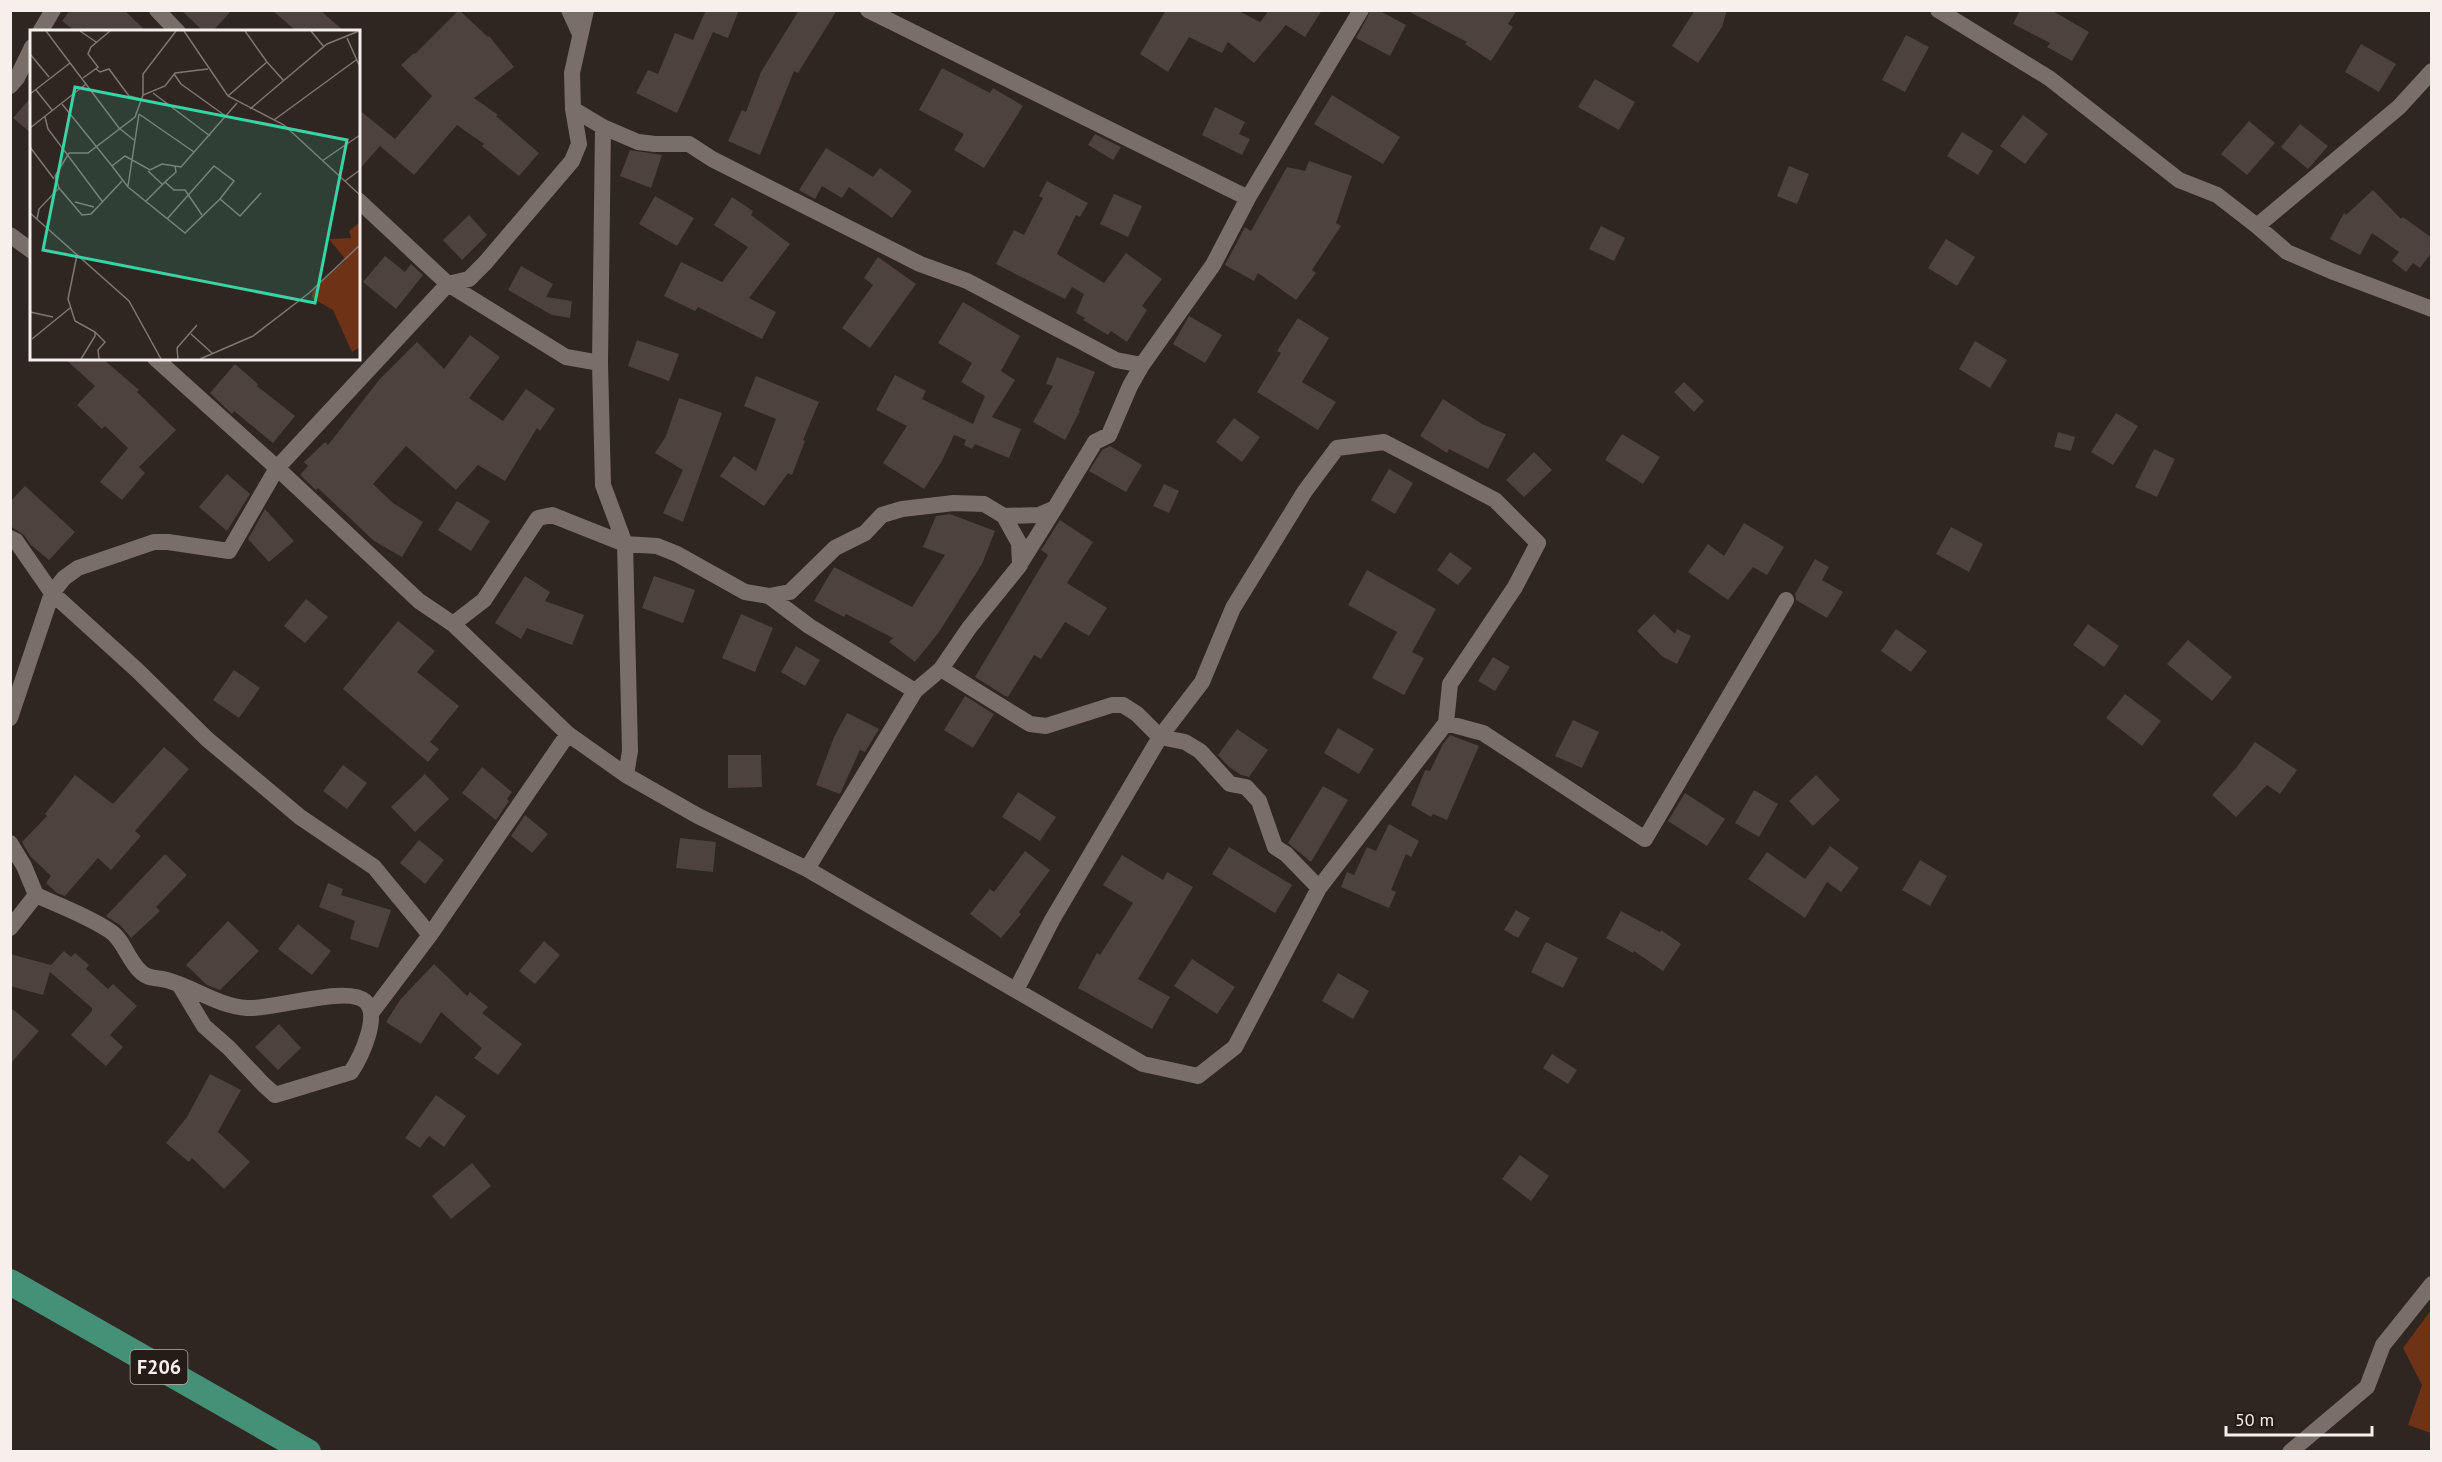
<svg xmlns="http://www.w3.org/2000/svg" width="2442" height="1462" viewBox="0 0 2442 1462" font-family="'PT Sans',sans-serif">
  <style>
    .green { fill: #6e3217 }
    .building { fill: #4d423e }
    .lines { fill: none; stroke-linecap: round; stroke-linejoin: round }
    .street { stroke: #7a6e69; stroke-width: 16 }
    .primary { stroke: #459177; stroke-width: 26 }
    .labels { text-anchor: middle; stroke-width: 5; stroke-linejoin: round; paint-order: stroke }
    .shield { fill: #251b17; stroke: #b7afac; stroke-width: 1.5 }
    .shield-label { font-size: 20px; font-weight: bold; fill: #f6efec }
    .inset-road { fill: none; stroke: #7f7672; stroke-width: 1.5 }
    .view { fill: #39d4a5; fill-opacity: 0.15; stroke: #39d4a5; stroke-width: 3 }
    .inset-edge { fill: none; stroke: #f6efec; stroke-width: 3 }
  </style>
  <rect width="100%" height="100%" fill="#2f2521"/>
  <!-- green -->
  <path class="green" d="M2431 1310V1433L2408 1425 2422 1385 2403 1348Z"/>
  <!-- building -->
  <path class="building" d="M70 10H124L147 32H76L62 21Z
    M181 10H232L212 32H204Z
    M272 10H320L345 32H297Z
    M459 10 488 37 489 36 514 67 474 98 498 115 496 116 539 153 519 176 482 146 484 144 457 125 414 175 380 146 358 171V109L395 139 432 96 401 65 414 53 415 54Z
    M706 10H739L728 38 713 32 677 113 636 93 648 70 658 74 675 33 693 40Z
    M799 10H837L798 73 794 71 760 155 728 141 742 110 746 112 761 72Z
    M1166 10H1237L1260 22 1267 13 1263 10H1322L1305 37 1286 25 1254 63 1228 42 1222 53 1189 37 1168 72 1140 54Z
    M1371 10H1378L1406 25 1390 56 1356 38Z
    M1406 10H1517L1508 24 1513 27 1491 61 1465 44 1467 42Z
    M1695 10H1727L1722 27 1698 63 1672 46Z
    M2020 10H2051L2089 32 2072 61 2047 47 2050 43 2013 24Z
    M1906 35 1929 47 1905 92 1882 80Z
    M2361 44 2396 64 2379 92 2345 72Z
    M942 68 990 93 993 88 1023 106 984 168 954 150 964 134 919 110Z
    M1595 79 1635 102 1619 130 1578 107Z
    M1332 95 1400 137 1383 164 1314 124Z
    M32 96V134L13 118Z
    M1215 107 1245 122 1239 134 1250 139 1242 155 1202 135Z
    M2023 115 2048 134 2025 164 2000 146Z
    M2249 121 2275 143 2247 175 2221 154Z
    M2300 124 2328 146 2308 169 2281 147Z
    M1962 132 1993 151 1978 175 1947 156Z
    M1095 134 1121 147 1113 160 1088 145Z
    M826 148 873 177 880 168 912 191 892 218 849 187 842 198 822 186 815 199 799 190Z
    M630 150 662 155 651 188 620 176Z
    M1309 161 1352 176 1336 223 1341 226 1312 270 1316 273 1296 300 1258 273 1254 281 1225 265 1245 227 1251 231 1287 167 1305 171Z
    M1789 166 1809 174 1797 204 1777 196Z
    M1047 181 1088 203 1080 217 1076 215 1057 254 1104 283 1126 253 1162 279 1142 306 1147 310 1127 342 1111 331 1108 335 1083 320 1085 318 1076 313 1084 294 1072 287 1065 299 996 264 1014 230 1024 235 1043 198 1039 196Z
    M2373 190 2401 219 2403 217 2432 238V252L2420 268 2413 263 2406 272 2392 261 2399 252 2372 233 2360 255 2330 239 2344 213 2346 215Z
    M1114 194 1142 206 1128 237 1100 224Z
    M655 196 694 218 677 246 639 224Z
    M732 197 753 211 751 215 790 244 749 298 776 312 762 339 698 307 695 311 664 296 681 262 722 282 748 247 714 225Z
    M469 215 487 235 462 260 443 240Z
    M1601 226 1625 238 1614 261 1589 249Z
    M1946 239 1975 257 1957 286 1928 268Z
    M385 256 405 272 411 264 423 275 396 309 363 282Z
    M878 257 916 284 870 348 842 328 873 285 864 278Z
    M521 266 553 284 546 297 572 301 570 318 552 315 508 290Z
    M963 302 1020 336 1001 371 1015 380 992 417 1021 429 1009 458 975 444 972 449 964 445 966 440 954 435 942 461 924 489 883 463 907 426 876 410 895 375 926 391 922 399 973 424 985 396 961 382 972 363 938 343Z
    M1189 316 1222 335 1205 363 1173 344Z
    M1298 318 1329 338 1302 382 1336 402 1318 430 1257 392 1281 353 1277 351Z
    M470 335 500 357 469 398 503 421 526 389 555 409 540 431 537 428 505 481 478 465 456 490 406 446 373 484 393 503 423 522 402 557 374 541 318 488 316 490 300 475 308 466 304 462 325 442 328 445 380 379 417 342 444 369Z
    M637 340 679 354 669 381 628 366Z
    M1975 341 2007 360 1990 388 1959 369Z
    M1057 357 1095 372 1079 410 1080 411 1065 440 1033 422 1053 386 1046 384Z
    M64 358H102L139 390 137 392 176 430 139 467 145 473 122 500 100 482 128 448 105 426 102 429 77 405 95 386Z
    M235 364 258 384 257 386 295 416 273 443 234 411 232 414 210 393Z
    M756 376 819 402 803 440 805 441 792 475 788 473 764 506 720 476 734 456 756 471 776 419 744 406Z
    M1684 382 1704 401 1694 412 1674 392Z
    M679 398 722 413 683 522 663 513 683 470 655 453 666 436Z
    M1443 399 1482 424 1506 434 1488 469 1449 449 1447 453 1420 436Z
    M2116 413 2138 426 2113 465 2091 452Z
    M1234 418 1260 437 1242 462 1216 442Z
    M2058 432 2075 437 2071 451 2054 447Z
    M1622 434 1660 457 1643 484 1605 460Z
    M1110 446 1142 465 1126 492 1089 471 1102 450Z
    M2154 449 2175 459 2157 497 2135 487Z
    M1534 452 1552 470 1524 497 1506 480Z
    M1389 469 1413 483 1395 514 1371 500Z
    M227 474 250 494 227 531 199 507Z
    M1164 484 1179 491 1169 513 1153 506Z
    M25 486 75 532 49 560 31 545 24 535 10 526V502Z
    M457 501 490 521 471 551 438 530Z
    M265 509 294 541 269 562 248 539Z
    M950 514 995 531 982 564 939 632 915 662 889 642 893 638 846 614 844 617 814 601 834 567 912 607 945 555 923 547 936 516Z
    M1060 520 1093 542 1067 583 1107 608 1089 636 1065 622 1041 659 1034 655 1008 697 1005 696 975 677 1048 555 1041 550Z
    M1744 523 1784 547 1767 575 1753 567 1728 600 1688 572 1708 544 1724 556Z
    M1951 527 1983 544 1969 572 1936 554Z
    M1450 552 1472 568 1458 585 1437 570Z
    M1815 559 1829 567 1822 580 1843 592 1827 618 1796 600 1795 594Z
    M1367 570 1436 609 1412 652 1424 658 1404 695 1372 678 1397 632 1348 605Z
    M525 576 550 592 545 601 584 615 572 645 527 628 521 639 495 623Z
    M654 576 695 590 683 623 642 608Z
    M306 599 328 617 305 643 284 626Z
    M741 614 773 628 755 672 722 658Z
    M1654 614 1675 634 1677 629 1691 636 1677 664 1663 657 1637 631Z
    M398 621 435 651 417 672 459 706 430 742 439 749 428 762 343 689Z
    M2088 624 2119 646 2104 667 2073 645Z
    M1896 629 1927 651 1911 672 1881 651Z
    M2188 640 2232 677 2212 701 2167 664Z
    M796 646 820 660 805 686 781 672Z
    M1493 657 1510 667 1495 691 1478 681Z
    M234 670 260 688 239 718 213 700Z
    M2125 694 2161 721 2142 746 2106 718Z
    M965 696 994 714 973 748 944 730Z
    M847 713 879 729 865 752 860 750 840 794 816 785 834 737Z
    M1573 720 1599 732 1582 768 1555 756Z
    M1338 728 1374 749 1359 774 1324 753Z
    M1237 729 1268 750 1249 777 1241 775 1228 766 1218 755Z
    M1450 735 1479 746 1447 820 1433 814 1431 817 1411 805 1425 770 1430 771 1443 744Z
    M2255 742 2297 770 2280 794 2267 785 2236 817 2212 795 2237 767Z
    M164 747 189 769 135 831 141 836 111 870 98 858 65 896 57 893 46 883 51 876 30 856 22 842 47 816 45 814 75 775 113 804Z
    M728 755H761L762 787 728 788Z
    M343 765 367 783 347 809 323 791Z
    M482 767 512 792 507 799 509 801 496 820 462 793Z
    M425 774 449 799 415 832 391 807Z
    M1816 775 1840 800 1813 826 1789 801Z
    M1323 786 1348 800 1311 862 1288 843Z
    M1754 790 1778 804 1759 837 1735 823Z
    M1018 792 1056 817 1040 841 1002 817Z
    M1685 793 1725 819 1707 846 1668 821Z
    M525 815 548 834 532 853 511 836Z
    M1389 824 1419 841 1411 857 1406 854 1391 890 1396 892 1389 908 1341 887 1347 872 1354 875 1367 847 1376 851Z
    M680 838 716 842 713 872 676 868Z
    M419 840 444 860 425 884 400 863Z
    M1830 846 1859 868 1841 892 1827 882 1805 918 1748 879 1767 852 1805 879Z
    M1229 847 1292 885 1275 913 1212 874Z
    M1025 851 1050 870 1019 912 1021 914 1001 938 970 914 990 889 994 892Z
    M165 854 187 875 156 907 160 911 131 938 121 926 106 916Z
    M1122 855 1163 880 1167 872 1193 887 1138 979 1170 997 1152 1029 1078 988 1097 953 1100 955 1133 903 1103 885Z
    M1920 860 1947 876 1930 906 1902 890Z
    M328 883 343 889 341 895 391 910 378 948 350 939 355 921 319 907Z
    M1516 910 1530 918 1518 938 1504 930Z
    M1621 911 1660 932 1661 930 1681 944 1663 971 1634 951 1633 953 1606 938Z
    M228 921 259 951 220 990 207 985 186 965Z
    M298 924 331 951 312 975 278 949Z
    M544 941 560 955 535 984 519 971Z
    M1546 942 1578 958 1563 988 1531 972Z
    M64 951 71 957 75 953 89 965 86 969 108 989 113 984 137 1006 110 1035 123 1047 106 1066 71 1035 92 1011V1008L50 972 43 995 10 986V954L51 965Z
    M1192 959 1235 987 1217 1014 1174 986Z
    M434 964 467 996 470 992 488 1007 482 1013 522 1044 498 1075 474 1058 482 1048 441 1012 421 1044 386 1022 400 1000Z
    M1338 973 1369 991 1353 1019 1322 1001Z
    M10 1007 39 1031 10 1064Z
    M279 1024 301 1048 278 1070 255 1047Z
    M1552 1054 1577 1070 1568 1084 1543 1068Z
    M210 1074 241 1090 218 1132 250 1162 224 1189 192 1158 189 1162 166 1143 187 1117Z
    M436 1095 466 1116 444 1147 429 1136 420 1148 405 1138Z
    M1520 1155 1549 1176 1531 1201 1502 1179Z
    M472 1163 491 1186 451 1219 432 1196Z"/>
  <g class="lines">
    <!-- street -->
    <path class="street" d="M157 10 178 32
      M569 10 580 34
      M868 10 1248 198
      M1938 10 2049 78 2179 180 2217 195 2257 226 2287 252 2331 271 2432 309
      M40 32 53 10
      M10 86 17 78 32 47
      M573 109 603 127 638 142 655 144H689L712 159 920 264 967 281 1116 360 1142 365
      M603 127 600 363 603 485 625 544 630 751 626 775
      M358 200 448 284 566 357 600 363
      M2257 226 2399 107 2432 71
      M10 235 32 251
      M155 358 277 468 419 601 453 624 484 600 538 518 552 515 625 544 657 546 677 554 745 592 769 596 790 592 835 548 865 533 882 515 902 509 954 503 984 504 1004 516 1019 543 1020 565 969 628 941 669 1030 724 1046 726 1112 705H1123L1137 714 1160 737 1185 742 1200 751 1230 784 1246 787 1259 801 1275 847 1286 854 1319 888
      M1004 516 1039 515 1055 508 1095 442 1109 435 1130 386 1142 365 1213 265 1248 198 1361 10
      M10 538 16 541 52 593 138 671 207 739 300 817 374 867 430 935
      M1020 564 1055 508
      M769 596 809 626 915 691
      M453 624 568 734 626 775 698 816 807 869 1143 1064 1198 1076 1235 1047 1319 888 1446 723 1483 733 1645 839 1786 600
      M10 718 52 593 64 578 78 568 154 542H168L229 551 277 468 448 284 469 279 485 263 572 161 579 144 573 109 572 73 586 10
      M10 843 24 866 36 895C60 906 88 916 110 931 123 939 128 960 140 971 148 980 159 977 170 981 196 989 219 1006 247 1008 274 1010 346 985 365 1001 381 1015 361 1057 351 1072L275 1095 263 1084 229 1048 204 1026 180 986
      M807 869 915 691 941 669
      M10 928 36 895
      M1016 990 1052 920 1160 737 1202 682 1233 608 1305 491 1337 448 1384 442 1495 500 1538 543 1515 587 1450 684 1446 723
      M372 1012 430 935 568 734
      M2290 1452 2367 1387 2383 1345 2432 1284"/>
    <!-- primary -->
    <path class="primary" d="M10 1282 308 1452"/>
  </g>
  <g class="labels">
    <!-- shield labels -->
    <rect class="shield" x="130.5" y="1350" width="57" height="34" rx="4.5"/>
    <g class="shield-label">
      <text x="159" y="1374">F206</text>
    </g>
  </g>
  <!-- overview -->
  <g transform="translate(30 30)">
    <rect width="330" height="330" fill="#2f2521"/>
    <path d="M330 192V317L322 322 303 280 282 268 283 259 316 230 299 209 321 208 319 201Z" fill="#6e3217"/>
    <path class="inset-road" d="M16 1 89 98 104 110M50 1 66 12M154 1 198 66 254 95 330 165M215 1 237 32M281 1 294 17M317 8 330 37M0 24 19 47M66 39 70 42 79 39 99 66 111 69M144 44 151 54 197 87M53 48 68 37 58 24 61 17 80 1M6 60 22 80M123 63 180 106M0 64 40 33M113 65V44L146 1M198 66 237 32 254 51M32 74 82 136 95 126 120 140 132 134 151 137 207 73M220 79 297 14 329 1M109 84 164 122M15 87 18 99 72 171M244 90 326 30M0 98 56 54M0 117 24 149M292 131 330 105M82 136 98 157 155 203 190 169 210 186 231 163M145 136 146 142 135 152 144 160H155L172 185M118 141 132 154M92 151 61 184 52 185 29 158 25 146 39 123H58L105 87 113 65 135 56 145 43 178 39M315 151 330 140M98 156 109 84M116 171 135 152M45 172 64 177M0 183 99 271 131 329M7 189 9 179 29 158M137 189 184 136 204 151 190 169M47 225 38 269 45 291 65 302V306L51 329M0 282 23 287M65 302 75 312 68 320 69 329M161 304 182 323M2 309 40 278M148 329 147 318 167 295M170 329 223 306 279 263 330 215"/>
    <path class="view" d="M45 57 317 110 285 273 13 220Z"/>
    <rect width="330" height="330" class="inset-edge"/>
  </g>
  <!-- border -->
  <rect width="2442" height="1462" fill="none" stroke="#f6efec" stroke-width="24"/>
  <!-- scale -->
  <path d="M2226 1426v9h146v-9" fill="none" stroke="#f6efec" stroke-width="3"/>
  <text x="2235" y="1426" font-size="18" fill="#f6efec" stroke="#251b17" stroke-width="4.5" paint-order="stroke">50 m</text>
</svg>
